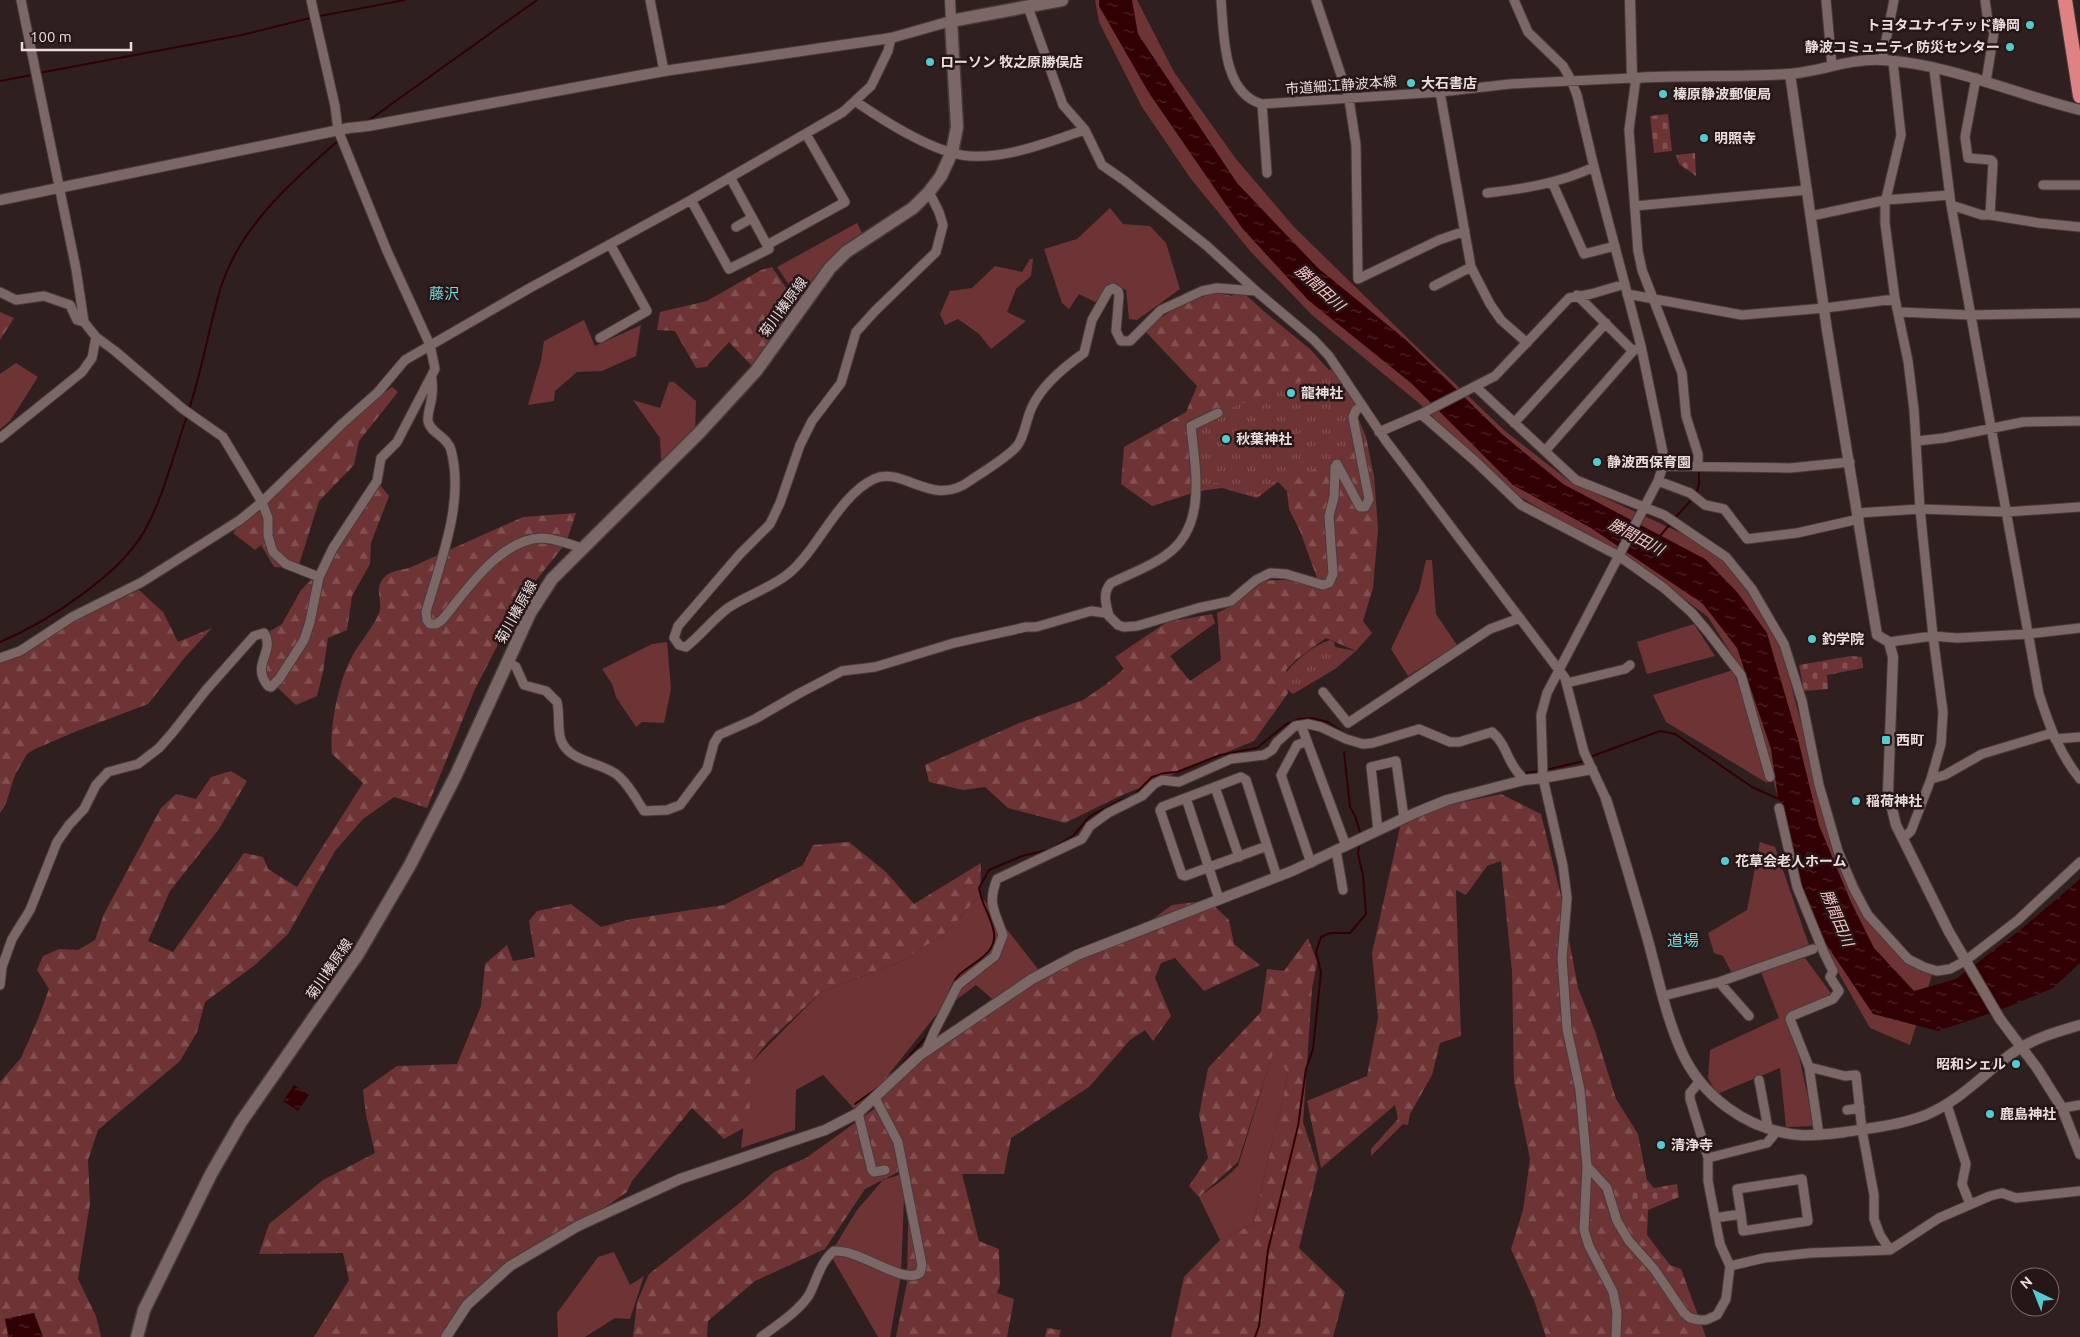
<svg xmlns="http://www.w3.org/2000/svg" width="2080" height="1337" viewBox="0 0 2080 1337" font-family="Ubuntu,'Noto Sans JP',sans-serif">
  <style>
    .green { fill: #6e3335 }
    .forest { fill: url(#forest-firs) }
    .cemetery { fill: url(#cemetery-stones) }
    .park { fill: url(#park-tufts) }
    .water { fill: url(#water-ripples) }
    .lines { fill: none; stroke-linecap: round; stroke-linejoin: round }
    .stream { stroke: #310004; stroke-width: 2 }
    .minor-casing { stroke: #493b3c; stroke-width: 11 }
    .tertiary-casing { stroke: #493b3c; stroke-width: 12 }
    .secondary-casing { stroke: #493b3c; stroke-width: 15 }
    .trunk-casing { stroke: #493b3c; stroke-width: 16 }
    .minor { stroke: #7c6767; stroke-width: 9 }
    .tertiary { stroke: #7c6767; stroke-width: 10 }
    .secondary { stroke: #7c6767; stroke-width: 12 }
    .trunk { stroke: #df8284; stroke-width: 14 }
    .poi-dot { fill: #51ccd2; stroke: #261616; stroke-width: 2 }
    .labels { text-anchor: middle; stroke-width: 5; stroke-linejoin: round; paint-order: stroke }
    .poi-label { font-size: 14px; font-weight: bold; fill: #e9dddd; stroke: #261616; text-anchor: start }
    .street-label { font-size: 14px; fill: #e9dddd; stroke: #261616 }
    .water-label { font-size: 15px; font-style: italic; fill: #f6c6c6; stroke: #261616 }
    .neighbourhood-label { font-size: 15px; fill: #6edadf; stroke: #261616 }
    .quarter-label { font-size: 16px; fill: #6edadf; stroke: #261616 }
  </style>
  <defs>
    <pattern id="forest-firs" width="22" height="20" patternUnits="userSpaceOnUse" patternTransform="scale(1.25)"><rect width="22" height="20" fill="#6e3335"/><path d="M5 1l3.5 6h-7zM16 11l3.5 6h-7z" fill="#835052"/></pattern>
    <pattern id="cemetery-stones" width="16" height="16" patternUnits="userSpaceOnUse" patternTransform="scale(1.25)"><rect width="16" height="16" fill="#6e3335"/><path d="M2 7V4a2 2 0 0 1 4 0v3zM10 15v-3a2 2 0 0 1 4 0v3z" fill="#835052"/></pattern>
    <pattern id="park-tufts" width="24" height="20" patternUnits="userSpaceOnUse" patternTransform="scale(1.25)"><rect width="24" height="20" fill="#6e3335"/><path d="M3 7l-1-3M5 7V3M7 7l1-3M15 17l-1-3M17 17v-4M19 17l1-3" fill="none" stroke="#835052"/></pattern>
    <pattern id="water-ripples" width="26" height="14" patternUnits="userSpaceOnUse" patternTransform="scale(1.25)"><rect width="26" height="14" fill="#310004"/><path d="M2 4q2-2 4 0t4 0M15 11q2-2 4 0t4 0" fill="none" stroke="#4f2528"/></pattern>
  </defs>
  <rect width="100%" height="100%" fill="#301f1f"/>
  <!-- green -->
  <path class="green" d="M1095 0H1137L1174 72 1236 159 1294 227 1423 353 1505 431 1569 481 1696 540 1728 564 1777 632 1825 814 1886 943 1932 975 1910 1045 1870 1028 1830 958 1785 824 1753 705 1732 655 1708 617 1632 559 1559 520 1502 486 1420 404 1312 315 1251 252 1191 179 1142 107 1099 22Z
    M1110 208 1123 224 1150 226 1166 243 1180 289 1137 320 1129 319 1126 290 1112 283 1095 302 1079 294 1069 309 1062 303 1044 249 1077 239Z
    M857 223 862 233 829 259 798 298 777 267Z
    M1030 259H1033L1031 276 1016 289 1007 312 1026 321 991 349 979 334 958 319 945 325 940 314 950 291 972 288 995 266 1022 272Z
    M584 320 595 346 641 325 636 356 602 371 577 372 555 391 554 401 528 405 541 361 544 341Z
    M16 363 38 377 10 421 0 429V374Z
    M669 382H674L696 401 695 433 661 460 660 438 633 400 660 408Z
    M1426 560H1432L1436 614 1457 645 1408 676 1391 649 1419 590Z
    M1694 624 1715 656 1647 674 1637 642Z
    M667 642 671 689 664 723 642 722 636 727 616 697 612 684 602 669 652 644Z
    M1733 670 1769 772 1767 783 1666 722 1653 695Z
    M1760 842 1775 847 1810 948 1771 967 1805 958 1833 996 1790 1014 1814 1126 1786 1127 1780 1068 1717 1094 1708 1078 1710 1050 1779 1018 1761 972 1735 979 1723 956 1714 953 1708 933 1747 910Z
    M980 895 1041 973 997 1003 976 985 936 1015 858 1113 823 1075 796 1090 795 1130 741 1148 751 1063 821 992 900 962 946 933Z
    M1275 1046 1288 1076 1253 1224 1220 1240 1199 1197 1225 1178 1238 1166Z
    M905 1173 901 1275 890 1337H878L830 1254 857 1210 883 1180Z
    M614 1252 630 1285 644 1276 630 1319 615 1318 585 1337H558L557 1313 598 1257Z"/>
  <!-- forest -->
  <path class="forest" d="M772 267 795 301 786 324 751 365 729 342 706 367 696 368 675 331 657 330 660 312 707 301 761 270Z
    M1216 292 1231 296 1244 293 1267 314 1310 349 1346 389 1366 437 1374 476 1378 529 1373 588 1363 621 1372 633 1356 651 1326 638 1297 659 1286 670 1288 693 1254 741 1120 796 1065 823 1008 808 985 787 963 790 929 782 925 765 1019 723 1083 700 1105 685 1124 669 1115 657 1167 622 1212 614 1215 623 1170 656 1190 681 1221 660 1217 613 1229 607 1260 581 1317 578 1300 531 1289 509 1287 491 1278 482 1257 498 1222 488 1199 491 1152 506 1121 484 1124 447 1186 412 1197 386 1146 332C1162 311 1192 301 1216 292Z
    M0 312 14 318 0 340Z
    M392 387 398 392 359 441 354 465 319 501 298 568 274 567 261 545 255 550 233 533 249 512 343 423Z
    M377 481 389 496 371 543 370 564 352 596 347 630 328 638 323 672 317 696 296 705 260 671 270 631 282 624 301 590 314 577Z
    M576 513 566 543 522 598 475 689 427 808 394 797 363 819 335 851 288 934 255 965 205 1002 197 1032 180 1061 98 1130 88 1160 90 1203 78 1279 96 1316 101 1337H43L34 1313 5 1319 8 1337H0V1082L21 1058 38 1019 49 989 37 970 43 956 59 949 78 950 95 940 104 914 161 808 176 794 196 799 211 777 231 771 247 781 219 829 170 891 148 941 173 952 244 853 263 857 268 869 297 887 363 783 332 754C329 729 339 679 352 657 358 644 377 623 380 610 382 600 375 590 382 580 388 571 400 570 409 568L523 517Z
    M139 590 163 612 178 642 212 628 186 656 148 704 77 731 35 749 27 754 15 775 6 803 0 813V658Z
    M1501 794 1541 814 1561 896 1578 988 1595 1031 1616 1099 1638 1134 1647 1180 1639 1182 1637 1208 1648 1210 1647 1235 1670 1265 1681 1269 1706 1337H1546L1535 1303 1511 1249 1523 1210 1530 1159 1514 1081 1512 971 1501 861 1487 866 1466 895 1456 890 1461 1036 1440 1043 1432 1075 1410 1114 1408 1125 1403 1124 1371 1156V1149L1398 1119 1395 1105 1321 1168 1307 1101 1367 1076 1378 1018 1372 953 1401 823 1448 805Z
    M849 842 886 872 914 904 981 863 980 895 946 933 900 962 821 992 767 1043 751 1063 749 1125 724 1139 692 1108 632 1181 627 1192 462 1306 444 1337H314L349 1280 343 1253 259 1254 269 1224 323 1180 375 1153 366 1115 363 1090 397 1066 457 1064 481 1006 485 964 507 945 513 961 535 957 529 921 537 911 571 904 601 927 631 919 724 905 803 865 813 845Z
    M1195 902H1210L1229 920 1234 944 1260 965 1204 991 1175 958 1161 963 1155 978 1171 1016 1153 1041 1145 1030 1130 1040 1089 1087 1011 1138 1004 1174H962L979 1241 999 1249 1000 1285 997 1293 1014 1299 1007 1337H896L907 1283 909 1169 896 1145 902 1170 865 1189 825 1249 755 1281 708 1321 707 1337H633L637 1302 649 1274 741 1202 774 1172 806 1158 877 1107 867 1089 1060 963 1127 938 1172 905Z
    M1308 938 1317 962 1312 989 1303 1122 1318 1168 1299 1248 1345 1292 1333 1337H1171L1184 1277 1220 1240 1253 1224 1288 1076 1275 1047 1238 1162 1199 1197 1189 1186 1208 1158 1199 1115 1208 1068 1261 1012 1267 969 1284 971Z
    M1047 1328 1061 1330 1059 1337H1045Z"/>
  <!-- cemetery -->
  <path class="cemetery" d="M1668 114 1672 151 1654 153 1650 116Z
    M1695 153 1696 176 1679 164 1676 155Z
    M1851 656 1862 657 1863 668 1827 675 1828 689 1804 691 1799 665Z
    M1647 1180 1654 1188 1677 1184 1679 1197 1648 1210 1637 1209 1629 1195 1639 1182Z"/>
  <!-- park -->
  <path class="park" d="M1337 367 1362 406 1356 410 1359 448 1337 464 1278 479 1267 486 1258 495 1244 494 1217 483 1196 486 1191 426 1218 413Z
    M1330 640 1334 642 1335 647 1356 651 1335 669 1293 694 1288 690 1284 675C1296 660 1312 646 1330 640Z"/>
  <!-- water -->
  <path class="water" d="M1099 0H1132L1138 34 1237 183 1318 268 1406 340 1503 435 1563 484 1705 559 1737 592 1767 633 1798 739 1819 825 1851 902 1874 948 1914 991 1956 979 2019 931 2080 879V963L2053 988 2000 1010 1938 1031 1873 1014 1824 941 1797 887 1781 819 1771 749 1737 648 1703 604 1591 528 1513 485 1411 383 1308 300 1242 228 1149 93 1099 6Z
    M294 1085 309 1095 298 1111 283 1101Z
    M34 1313 43 1337H9L5 1319Z"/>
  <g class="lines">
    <!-- stream -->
    <path class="stream" d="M320 16 405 0
      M39 73 242 35 310 18
      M0 81 32 75
      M365 123 537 0
      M189 409C203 368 209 325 222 284 241 226 294 179 338 141
      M1696 495 1699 484V471
      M1674 519 1693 498
      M1660 536 1671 523
      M0 642C46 623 121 574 145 530 164 495 174 453 187 416
      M1422 726 1434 731
      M1344 752 1350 807 1355 816 1361 835
      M1590 757 1660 731 1675 734 1752 787 1779 799
      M1545 770 1584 761
      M1523 773 1540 771
      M1052 848 1073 836 1090 816 1121 800 1132 797 1152 777 1165 773 1177 772 1220 755 1257 748 1285 725 1299 719 1312 718 1328 722 1344 733
      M949 993C952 988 954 980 958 976 971 963 997 955 994 933 992 917 981 904 979 888L989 870 1022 856 1048 850
      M898 1069 925 1038 944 1004
      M855 1104 876 1089
      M1255 1337 1259 1326 1268 1250 1298 1126 1306 1069 1313 1049 1321 972 1316 952 1321 937 1330 933H1350L1366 914 1363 875 1358 854 1359 844"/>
    <!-- minor casing -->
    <g class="minor-casing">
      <path id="minor" d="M21 0 76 269 84 322 96 337 115 351 183 409 223 437 262 502 268 518V536L273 552 286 564 319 577
        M650 0 664 71
        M1221 0C1224 33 1222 93 1262 104L1440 92 1510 84 1632 78
        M1316 0 1349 99 1356 145 1358 279 1439 240 1465 231
        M1514 0 1528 32 1563 66 1571 80 1577 95 1594 167 1641 346 1663 453V466L1658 481 1547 693 1541 715 1543 778 1563 866 1567 898 1562 958 1567 1029 1580 1090 1587 1166 1584 1230 1589 1246 1613 1292 1617 1312 1616 1337
        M1826 0 1832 66
        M1985 0 1988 21 1994 32 1986 82
        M1028 7 1063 105 1085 130 1102 165 1125 181 1207 246 1256 291 1314 340 1329 356 1386 441 1565 678 1584 752 1606 799
        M1882 60 1894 0
        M1893 62 1901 135 1885 203V223L1895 299 1908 361 1914 410 1920 509 1933 636 1943 712 1941 744 1931 779 1911 831 1903 838
        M1934 69 1951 205 2039 694C2049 725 2059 753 2080 779
        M1636 78 1629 130 1638 251 1642 270 1682 373 1686 416 1698 454V466
        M1440 92 1471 267 1490 304 1501 320 1527 343
        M855 101C884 121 933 153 969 156 1008 159 1048 142 1085 130
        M1262 104 1267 173
        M730 177 767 245 845 202 806 134
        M1552 182 1584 254 1615 246
        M2043 185H2080
        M929 192 939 212 943 225 936 252 875 311 856 332 841 383 812 421 800 445 780 503 770 524 740 554 678 626 674 638 679 645 686 647C701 635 713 619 728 608 746 596 772 587 788 574 817 551 839 495 874 479 904 465 932 510 971 480 982 473 1010 455 1017 446 1025 436 1026 419 1032 407 1042 385 1064 367 1084 353L1092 320 1109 290 1113 288 1118 291 1119 295 1116 331 1121 341H1130L1161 310 1202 291 1217 288 1256 291
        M1487 193C1523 189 1560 183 1594 167
        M691 200 729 269 769 249 767 245
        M1951 205 1982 215H1990L1993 162 1991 160 1968 158 1965 137 1976 78
        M1635 206 1807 190
        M1990 215 2039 223 2080 227
        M1811 216 1886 200 1950 195
        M736 227 752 218
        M1434 286 1471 267
        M0 292 16 300 44 296 70 305 77 320 84 322
        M1627 294 1742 315 1825 308 1895 299
        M1577 295 1633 351 1639 348
        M1898 312 1970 315 2080 313
        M600 338 647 311 610 244
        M432 379C432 384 433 389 432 394 432 402 427 413 428 421 430 433 448 437 451 450 465 503 440 562 426 612L427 620 430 624H436L442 620C466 591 499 540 541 538 554 538 569 544 582 548
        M1476 387 1576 480 1664 515 1726 557 1752 589 1784 644 1802 701 1819 785 1838 851 1853 887 1868 915 1908 959 1924 967 1937 971 1950 969 1965 961 2018 920 2080 862
        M1421 414 1475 461 1521 505 1619 556 1664 588 1692 613 1708 632 1741 675 1770 777
        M1514 423 1606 323
        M1379 432 1421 414 1495 376 1569 298 1591 294 1625 284
        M0 438 82 372 92 358 96 337
        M1917 441 1944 438 2023 422 2080 421
        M1545 451 1633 351
        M1663 466 1790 468 1850 462
        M1658 481 1690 493 1705 505 1724 509 1747 539 1797 533 1859 519
        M1858 513 1920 509 2006 512 2080 507
        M1109 616C1106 604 1102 593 1111 583 1129 574 1150 567 1166 555 1208 526 1195 469 1191 426L1218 413
        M1889 642 1933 636 1957 638 2028 634 2080 628
        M0 658 20 651 72 617 142 582 240 520 262 502 343 423 378 392 405 360 528 289 691 200 843 112 871 86 888 51 891 38
        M507 661 516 667 524 685 546 691 557 702C560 714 557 729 561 740 569 762 600 762 616 774 628 783 636 799 644 811L667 810 680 805 707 769 714 743 719 735 755 719 798 694 842 671 875 667 954 643 1026 627H1036L1091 611 1106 613 1118 625 1124 627 1137 626 1198 608 1231 601 1256 580 1270 573 1286 574 1323 585 1329 583 1333 574 1329 516 1334 497 1335 467 1337 464 1360 507H1365L1369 499 1353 417 1356 410 1362 406
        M1567 683 1625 669 1630 665
        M1323 692 1348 723 1490 629 1520 618
        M1301 725 1346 846
        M2055 739 2080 737
        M1307 741 1297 745 1281 775 1311 863
        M1931 779 1945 775 1982 754 2052 733
        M1215 787 1239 857
        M1186 798 1219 899
        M1779 808 1797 887 1824 953 1833 971 1830 977 1839 991 1833 999 1792 1016 1790 1019 1809 1067 1845 1076 1856 1075 1862 1130 1874 1195V1219L1880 1235 1890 1250
        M1378 830 1371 767 1396 761 1404 818
        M1267 846 1185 876 1182 875 1160 810 1162 807 1241 777 1246 780 1277 877
        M1336 850 1343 890
        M1719 982 1749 1016
        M0 985 2 967 12 939 30 910 57 842 69 825 84 809 96 785 108 772 138 764 159 748 173 732 206 690 254 636 264 633C276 652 250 664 268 686L271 687 279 679 304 640 310 622 319 577 333 548 377 481 381 458 397 442 435 369 430 345 387 251 338 130 335 106 311 0
        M1663 996 1719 982 1813 949
        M926 1051 934 1032 958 985 995 956 1003 935C995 912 987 904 997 879L1082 839 1090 826 1108 813 1142 796 1154 784 1162 780 1179 782 1231 759 1264 755 1272 750 1277 742 1295 726 1308 724 1321 727 1346 739 1363 744 1373 743 1419 729 1450 742H1459L1492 732C1508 746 1506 761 1521 776L1522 781
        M1809 1067 1819 1135
        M1759 1080 1768 1128
        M1947 1105 1966 1164 1962 1184 1970 1204
        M2062 1108 2080 1105
        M1847 1110 1860 1108
        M858 1113 872 1170 874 1172 885 1170
        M1708 1158 1767 1143 1777 1131
        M1587 1166 1607 1188 1617 1221 1629 1241 1654 1269 1684 1313 1690 1318 1699 1320H1706L1717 1315 1726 1299 1730 1266 1720 1244 1708 1181V1158L1690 1099V1093L1700 1081
        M1715 1218 1741 1214 1737 1189 1802 1179 1808 1221 1743 1231 1741 1214
        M1730 1266 1764 1258 1810 1253 1890 1250 1939 1218 1990 1196 2002 1193 2016 1198 2080 1191
        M761 1337C777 1325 798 1312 809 1295 817 1280 820 1262 834 1251 860 1249 902 1285 920 1273L922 1265 898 1142 875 1098"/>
    </g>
    <!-- tertiary casing -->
    <g class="tertiary-casing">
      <path id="tertiary" d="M1630 0 1632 78C1684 75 1736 77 1788 74 1819 72 1850 58 1882 60 1950 64 2014 94 2080 110
        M1790 74 1827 330 1877 635 1889 642 1893 657 1888 792 1896 825 1949 932 2000 1019 2037 1068 2062 1108 2080 1154
        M0 200 349 128 368 126 664 71 891 38 951 21 950 0
        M1606 799C1621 847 1635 895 1649 944 1658 978 1666 1015 1680 1048 1700 1096 1748 1131 1800 1135 1815 1136 1829 1134 1845 1132 1872 1128 1900 1125 1926 1115 1961 1100 1981 1076 2011 1054 2031 1039 2056 1032 2080 1025
        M446 1337 467 1305 510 1266 578 1226 680 1179 825 1130 858 1113 920 1055 1032 979 1077 955 1292 871 1415 813 1447 800 1524 780 1543 778 1592 769"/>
    </g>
    <!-- secondary casing -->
    <g class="secondary-casing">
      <path id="secondary" d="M137 1337 144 1310 211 1174 241 1122 358 954 410 865 456 775 530 613 552 579 700 432 756 371 830 268 846 252 913 208 929 192 941 176 952 152 957 127 951 21 1062 0"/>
    </g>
    <!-- trunk casing -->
    <g class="trunk-casing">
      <path id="trunk" d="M2065 0 2080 96"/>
    </g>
    <!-- minor -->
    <use href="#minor" class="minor"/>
    <!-- tertiary -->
    <use href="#tertiary" class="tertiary"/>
    <!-- secondary -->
    <use href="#secondary" class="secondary"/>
    <!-- trunk -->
    <use href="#trunk" class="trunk"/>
  </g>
  <!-- markers -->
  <g class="poi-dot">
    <circle cx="2030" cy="25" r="5"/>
    <circle cx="2010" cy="47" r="5"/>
    <circle cx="930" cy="62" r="5"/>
    <circle cx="1411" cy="83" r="5"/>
    <circle cx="1663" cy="94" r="5"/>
    <circle cx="1704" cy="138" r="5"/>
    <circle cx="1291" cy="393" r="5"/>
    <circle cx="1226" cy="439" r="5"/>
    <circle cx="1597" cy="462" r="5"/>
    <circle cx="1812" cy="639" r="5"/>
    <rect x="1881" y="735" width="10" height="10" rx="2.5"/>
    <circle cx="1856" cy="801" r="5"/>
    <circle cx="1725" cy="861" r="5"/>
    <circle cx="2016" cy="1064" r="5"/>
    <circle cx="1990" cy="1114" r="5"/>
    <circle cx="1661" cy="1145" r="5"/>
  </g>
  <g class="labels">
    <!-- poi labels -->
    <g class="poi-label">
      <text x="2020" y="30" text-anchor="end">トヨタユナイテッド静岡</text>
      <text x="2000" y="52" text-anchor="end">静波コミュニティ防災センター</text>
      <text x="940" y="67">ローソン 牧之原勝俣店</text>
      <text x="1421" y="88">大石書店</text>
      <text x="1673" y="99">榛原静波郵便局</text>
      <text x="1714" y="143">明照寺</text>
      <text x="1301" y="398">龍神社</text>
      <text x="1236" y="444">秋葉神社</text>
      <text x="1607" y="467">静波西保育園</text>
      <text x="1822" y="644">釣学院</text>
      <text x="1896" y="745">西町</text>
      <text x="1866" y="806">稲荷神社</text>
      <text x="1735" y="866">花草会老人ホーム</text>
      <text x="2006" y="1069" text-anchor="end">昭和シェル</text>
      <text x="2000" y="1119">鹿島神社</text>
      <text x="1671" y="1150">清浄寺</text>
    </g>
    <!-- street labels -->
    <g class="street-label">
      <text transform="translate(1341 85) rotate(-4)" y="5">市道細江静波本線</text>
      <text transform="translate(783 307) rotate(-54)" y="5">菊川榛原線</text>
      <text transform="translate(516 612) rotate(-61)" y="5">菊川榛原線</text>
      <text transform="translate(329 969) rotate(-56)" y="5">菊川榛原線</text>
    </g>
    <!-- water labels -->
    <g class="water-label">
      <text transform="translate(1320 288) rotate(42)" y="5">勝間田川</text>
      <text transform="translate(1636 537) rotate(28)" y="5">勝間田川</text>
      <text transform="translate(1837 918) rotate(67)" y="5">勝間田川</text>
    </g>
    <!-- neighbourhood labels -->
    <g class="neighbourhood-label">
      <text x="444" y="299">藤沢</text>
    </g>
    <!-- quarter labels -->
    <g class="quarter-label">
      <text x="1683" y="946">道場</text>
    </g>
  </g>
  <!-- north arrow -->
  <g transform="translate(2035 1292) rotate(317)"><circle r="24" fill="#261616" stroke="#746666"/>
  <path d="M0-4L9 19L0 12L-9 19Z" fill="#51ccd2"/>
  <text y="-8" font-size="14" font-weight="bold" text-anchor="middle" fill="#e9dddd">N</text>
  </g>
  <!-- scale -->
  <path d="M22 42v8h109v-8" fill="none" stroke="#e9dddd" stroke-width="2.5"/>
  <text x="30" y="42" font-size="15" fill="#e9dddd" stroke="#261616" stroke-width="4" paint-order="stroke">100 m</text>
</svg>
